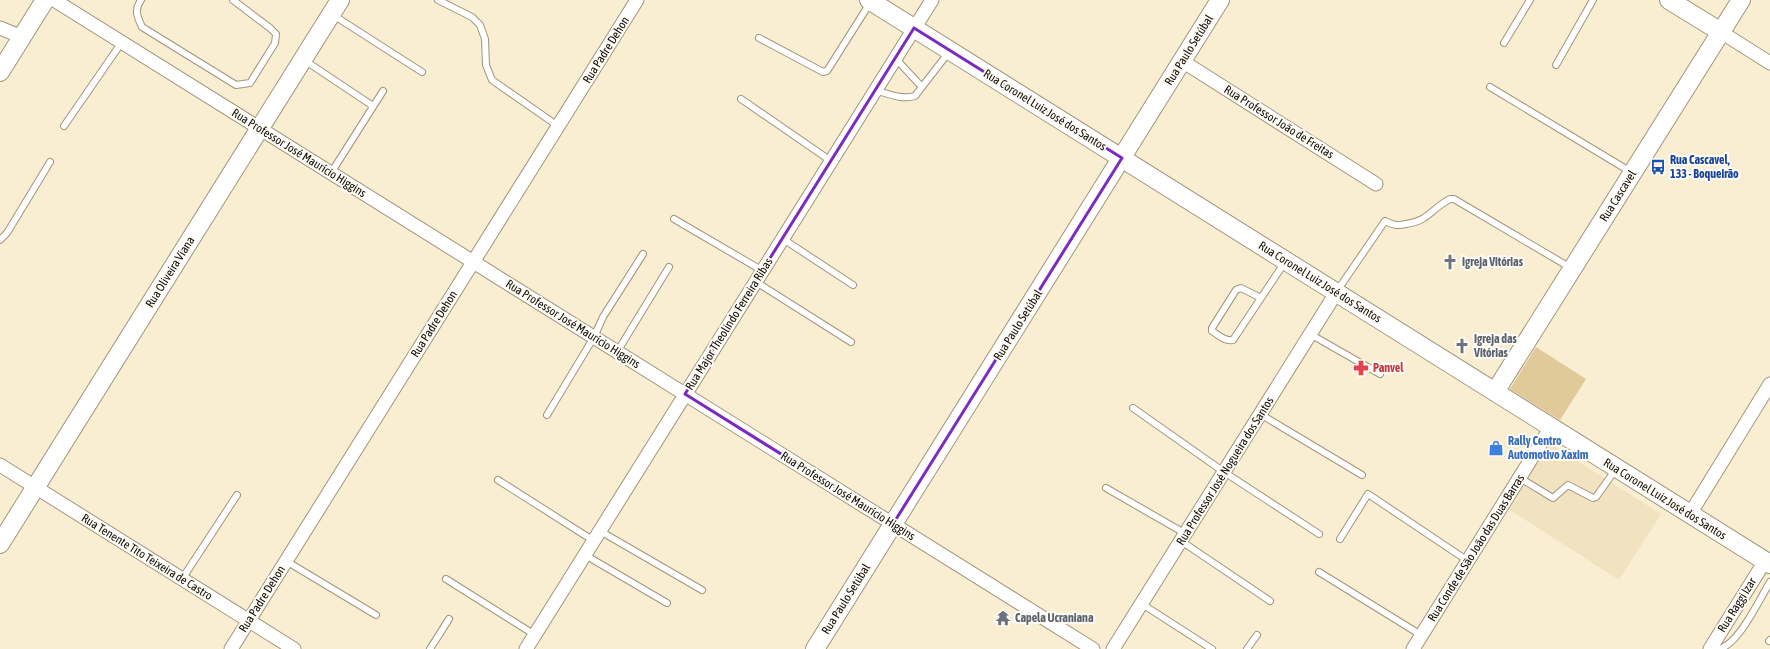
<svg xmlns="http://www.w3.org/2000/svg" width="1770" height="649" viewBox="0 0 1770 649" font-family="'Asap Condensed',sans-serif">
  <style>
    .built { fill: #f1e2c0 }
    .building { fill: #e0ca9a }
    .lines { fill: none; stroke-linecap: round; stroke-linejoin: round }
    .service-casing { stroke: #a0957b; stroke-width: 8 }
    .minor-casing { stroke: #a0957b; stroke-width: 15 }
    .secondary-casing { stroke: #a0957b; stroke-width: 20 }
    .service { stroke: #fff; stroke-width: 6 }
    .minor { stroke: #fff; stroke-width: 13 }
    .secondary { stroke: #fff; stroke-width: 18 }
    .marked { fill: none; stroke: #7b2cbf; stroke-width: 3; stroke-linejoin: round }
    .labels { text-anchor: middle; stroke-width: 4; stroke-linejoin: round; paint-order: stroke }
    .street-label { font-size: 12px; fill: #120e05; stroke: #fefcf6 }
    .transit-label { font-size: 12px; font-weight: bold; fill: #164399; stroke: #fefcf6; text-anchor: start }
    .worship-label { font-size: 12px; font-weight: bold; fill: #5b616d; stroke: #fefcf6; text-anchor: start }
    .health-label { font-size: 12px; font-weight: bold; fill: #be3a42; stroke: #fefcf6; text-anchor: start }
    .shop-label { font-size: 12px; font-weight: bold; fill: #366cbe; stroke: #fefcf6; text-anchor: start }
  </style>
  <rect width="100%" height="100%" fill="#faeed2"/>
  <!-- built -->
  <path class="built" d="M1549 443 1661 514 1619 580 1507 508Z"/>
  <!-- building -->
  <path class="building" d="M1536 347 1586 379 1560 420 1510 389Z"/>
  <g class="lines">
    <!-- service casing -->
    <g class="service-casing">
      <path id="service" d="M141 0C134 10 137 16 142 27L236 85 250 83 275 43 276 34 270 28 233 0
        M438 0 472 17 480 25 485 39 486 65 492 80 558 126
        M333 15 422 72
        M759 38 823 72 827 71 870 3
        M1504 43 1530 0
        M895 58 922 87
        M304 60 373 106
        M1556 65 1593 0
        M1490 87 1631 172
        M875 90C889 94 901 100 915 96L949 52
        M741 99 831 161
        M64 126 122 42
        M331 173 383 91
        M674 219 763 271
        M783 239 853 285
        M0 240 7 233 50 162
        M756 282 851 342
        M1337 291 1385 221C1393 225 1397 226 1406 224 1429 221 1432 208 1450 199H1454L1571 268
        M1261 298 1241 288 1236 290 1212 328V331C1218 335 1226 342 1233 340L1285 262
        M1310 334 1380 374
        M617 352 669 267
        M1133 408 1224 472 1319 534
        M1260 414 1362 475
        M547 415 594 337 603 317 643 254
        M1520 478 1553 498 1568 485 1593 498 1596 497 1616 469
        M498 480 594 541
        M1106 488 1186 534
        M600 531 702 590
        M1340 539 1368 494 1468 561
        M1181 541 1270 601
        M585 555 667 603
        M286 561 376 615
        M1319 572 1421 635
        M182 579 237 495
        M446 579 535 635
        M1142 604 1212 649
        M1769 641 1770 640
        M430 649 449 619
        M1247 649 1257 635
        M1719 649C1739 644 1759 600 1770 582"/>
    </g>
    <!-- minor casing -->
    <g class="minor-casing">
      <path id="minor" d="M54 0 1093 649
        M0 28 22 37
        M1721 32 1770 63
        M1182 61 1376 184
        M0 465 294 649
        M1690 514 1770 384
        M231 649 637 0
        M526 649 932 0
        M1113 649 1336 293
        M1413 649 1551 427
        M1710 649 1765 561"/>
    </g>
    <!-- secondary casing -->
    <g class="secondary-casing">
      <path id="secondary" d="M869 0 1770 564
        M1669 0 1721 32
        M0 72 45 0
        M1495 392 1741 0
        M0 544 340 0
        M815 649 1220 0"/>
    </g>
    <!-- service -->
    <use href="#service" class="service"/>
    <!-- minor -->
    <use href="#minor" class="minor"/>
    <!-- secondary -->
    <use href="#secondary" class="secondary"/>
  </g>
  <!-- marked area -->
  <path class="marked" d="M914 28 1122 158 893 524 685 394Z"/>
  <!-- icons -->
  <defs>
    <g id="bus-bare" transform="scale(1.2)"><path d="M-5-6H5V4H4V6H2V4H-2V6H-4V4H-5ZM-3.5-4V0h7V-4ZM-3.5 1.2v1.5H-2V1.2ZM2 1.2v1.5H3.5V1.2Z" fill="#1a4fb4" stroke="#fefcf6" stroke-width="2.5" paint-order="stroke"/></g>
    <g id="church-bare" transform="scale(1.2)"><path d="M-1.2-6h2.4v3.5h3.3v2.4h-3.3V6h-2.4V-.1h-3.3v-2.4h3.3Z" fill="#6b7280" stroke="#fefcf6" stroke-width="2.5" paint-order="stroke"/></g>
    <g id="pharmacy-bare" transform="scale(1.2)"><path d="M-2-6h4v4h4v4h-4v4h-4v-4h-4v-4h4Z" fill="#e0444e" stroke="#fefcf6" stroke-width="2.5" paint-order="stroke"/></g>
    <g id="shop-bare" transform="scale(1.2)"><path d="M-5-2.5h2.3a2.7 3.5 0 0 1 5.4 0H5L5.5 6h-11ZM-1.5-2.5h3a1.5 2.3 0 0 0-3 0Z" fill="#3f7fe0" stroke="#fefcf6" stroke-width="2.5" paint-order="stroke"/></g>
    <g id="temple-bare" transform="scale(1.2)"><path d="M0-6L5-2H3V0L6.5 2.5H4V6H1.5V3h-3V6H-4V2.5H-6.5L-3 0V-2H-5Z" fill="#6b7280" stroke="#fefcf6" stroke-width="2.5" paint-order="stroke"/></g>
  </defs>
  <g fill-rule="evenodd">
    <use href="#bus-bare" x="1658" y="167"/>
    <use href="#church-bare" x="1450" y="262"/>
    <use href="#church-bare" x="1462" y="346"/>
    <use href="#pharmacy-bare" x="1361" y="368"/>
    <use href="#shop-bare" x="1496" y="448"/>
    <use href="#temple-bare" x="1003" y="618"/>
  </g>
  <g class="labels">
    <!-- street labels -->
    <g class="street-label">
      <text transform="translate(606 50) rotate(-58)" y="4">Rua Padre Dehon</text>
      <text transform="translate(1189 50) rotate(-58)" y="4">Rua Paulo Setúbal</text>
      <text transform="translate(1045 110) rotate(32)" y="4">Rua Coronel Luiz José dos Santos</text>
      <text transform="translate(1279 122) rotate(32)" y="4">Rua Professor João de Freitas</text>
      <text transform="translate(299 153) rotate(32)" y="4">Rua Professor José Maurício Higgins</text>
      <text transform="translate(1618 196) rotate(-58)" y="4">Rua Cascavel</text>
      <text transform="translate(170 272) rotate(-58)" y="4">Rua Oliveira Viana</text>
      <text transform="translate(1320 282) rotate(32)" y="4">Rua Coronel Luiz José dos Santos</text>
      <text transform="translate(434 324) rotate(-58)" y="4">Rua Padre Dehon</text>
      <text transform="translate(573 324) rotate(32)" y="4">Rua Professor José Maurício Higgins</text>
      <text transform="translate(729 324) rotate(-58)" y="4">Rua Major Theolindo Ferreira Ribas</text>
      <text transform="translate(1018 325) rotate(-58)" y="4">Rua Paulo Setúbal</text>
      <text transform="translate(1225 471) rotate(-58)" y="4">Rua Professor José Nogueira dos Santos</text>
      <text transform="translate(848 496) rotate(32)" y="4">Rua Professor José Maurício Higgins</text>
      <text transform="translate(1665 499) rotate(32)" y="4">Rua Coronel Luiz José dos Santos</text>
      <text transform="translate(1476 548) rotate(-58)" y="4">Rua Conde de São João das Duas Barras</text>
      <text transform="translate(147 557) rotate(32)" y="4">Rua Tenente Tito Teixeira de Castro</text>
      <text transform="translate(262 599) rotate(-58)" y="4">Rua Padre Dehon</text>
      <text transform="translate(846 599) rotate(-58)" y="4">Rua Paulo Setúbal</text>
      <text transform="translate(1737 605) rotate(-58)" y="4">Rua Raggi Izar</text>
    </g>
    <!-- transit labels -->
    <g class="transit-label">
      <text x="1670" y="164">Rua Cascavel,<tspan x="1670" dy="14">133 - Boqueirão</tspan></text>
    </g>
    <!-- worship labels -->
    <g class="worship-label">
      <text x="1462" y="266">Igreja Vitórias</text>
      <text x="1474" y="343">Igreja das<tspan x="1474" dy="14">Vitórias</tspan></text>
      <text x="1015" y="622">Capela Ucraniana</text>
    </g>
    <!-- health labels -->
    <g class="health-label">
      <text x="1373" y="372">Panvel</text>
    </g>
    <!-- shop labels -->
    <g class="shop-label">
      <text x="1508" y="445">Rally Centro<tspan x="1508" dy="14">Automotivo Xaxim</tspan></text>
    </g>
  </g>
</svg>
